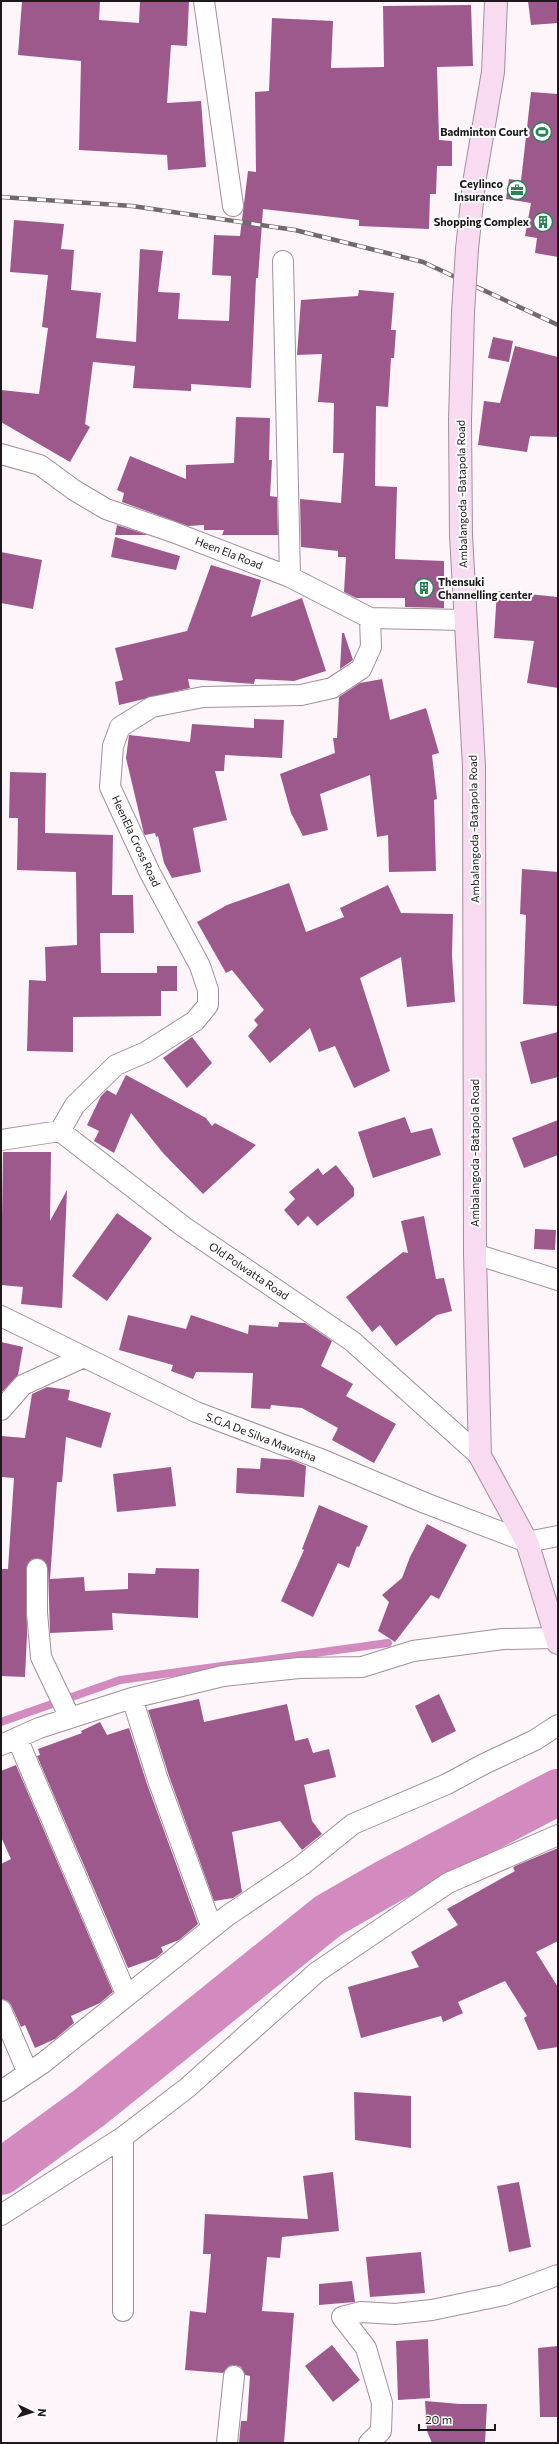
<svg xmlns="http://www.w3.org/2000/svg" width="559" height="2444" viewBox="0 0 559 2444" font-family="Commissioner,sans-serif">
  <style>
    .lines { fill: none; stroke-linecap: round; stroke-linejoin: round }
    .stream { stroke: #d28abf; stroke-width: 8 }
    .river { stroke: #d28abf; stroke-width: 46 }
    .building { fill: #9d598c }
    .street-casing { stroke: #a28f9c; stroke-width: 22 }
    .secondary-casing { stroke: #a28f9c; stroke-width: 24 }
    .street { stroke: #fff; stroke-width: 20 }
    .secondary { stroke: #f8daf1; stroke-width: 22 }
    .rail-casing { stroke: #71696e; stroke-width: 4.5 }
    .rail { stroke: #fff; stroke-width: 3; stroke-dasharray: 9; stroke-linecap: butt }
    .secondary-bridge-casing { stroke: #a28f9c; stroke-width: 24; stroke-linecap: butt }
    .secondary-bridge { stroke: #f8daf1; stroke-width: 22 }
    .labels { text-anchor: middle; stroke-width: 4; stroke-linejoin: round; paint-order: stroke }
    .poi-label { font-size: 11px; font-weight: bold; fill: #1f181d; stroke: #fff; text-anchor: end }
    .street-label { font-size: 11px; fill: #1f181d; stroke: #fff }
  </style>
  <rect width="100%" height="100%" fill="#fdf5fa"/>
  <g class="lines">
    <!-- stream -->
    <path class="stream" d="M1 1722 120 1680 388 1643"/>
    <!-- river -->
    <path class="river" d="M1 2172 89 2108 328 1916 389 1881 558 1792"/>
  </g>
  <!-- building -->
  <path class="building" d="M22 1H100L99 20 139 23 140 1H189L187 46 171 45 167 103 201 101 206 167 168 170 167 155 79 150 81 61 18 55Z
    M528 1H558V23L531 25Z
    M471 5 473 66 437 67 439 140 452 141V166H437L436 194H430L429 229 359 226V220L263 209 258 278H256L251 388 191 384V391L133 388 135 366 93 362 85 424 90 427 70 462 1 422V390L39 394 48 328 42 327 48 275 10 272 14 220 64 224 61 249 74 250 71 290 101 293 96 338 136 342 140 249 163 251 158 292 180 293 178 319 229 321 231 276 212 275 214 235 240 236 248 171 256 172 255 92 269 91 272 18 333 21 331 68 384 67 383 6Z
    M531 92 558 94V257L535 253 537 238 525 236 531 203 506 199 509 179 521 181Z
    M359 290 394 293 391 330H396L394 358H391L388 407 376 406 375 486 397 487 395 559 444 561V608L405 607V598H356L344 592 346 557H338V551L301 547 300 499 341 503 344 453H333L334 403 318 402 322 354 297 355 301 300 358 296Z
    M493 337 513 341 509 362 488 358Z
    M515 346 558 357V437L530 436 527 452 478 445 484 401 500 403Z
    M236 417 270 418 269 460H272L270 496 277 497 278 535H222L224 530H204V525L188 526 122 502 124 493 117 490 130 456 186 479V465L234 463Z
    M117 525 148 535H115Z
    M115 537 180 556 176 570 111 557Z
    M1 552 42 560 33 609 1 603Z
    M211 565 261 580 251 617 302 598 326 671 294 681 255 679 254 684 188 679 190 688 119 705 115 682 123 680 115 648 187 631Z
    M497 591 558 597V688L527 683 534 641 494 638Z
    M342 633H344L353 660 340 669Z
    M382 679 390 720 426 708 439 753 432 755 437 799 434 800 436 871 389 872 388 835 377 837 370 775 320 794 328 830 303 836 291 813 280 774 335 753 333 738H337L339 697 360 683Z
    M254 719 284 720 282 758 225 755 224 771H215L227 820 193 828 201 872 172 878 164 863 158 836 156 837 155 833 145 835 144 834 126 758 129 735 190 742 192 724 254 728Z
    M10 772 46 773 45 833 113 835 112 895H133L134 933H100L101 973H157V966H177V991H161V1016L73 1017V1052L27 1051 29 980 46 981 45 947 77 945 76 872 17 870 18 818H9Z
    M522 869 558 872V1006L523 1004 526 915 520 914Z
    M289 883 306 932 344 917 340 908 388 885 401 913 453 914 452 956 455 1002 407 1007 401 957 360 978 390 1071 354 1088 335 1046 319 1052 310 1028 270 1063 248 1036 258 1025 254 1020 264 1010 232 970 226 973 197 922 227 905Z
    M558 1032V1077L531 1084 520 1042Z
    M192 1037 212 1063 187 1088 163 1058Z
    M126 1075 206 1118 212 1126 215 1123 256 1145 203 1194 163 1153 131 1113 114 1153 94 1141 99 1131 87 1125 101 1096 107 1090 116 1095Z
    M405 1117 411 1133 432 1128 441 1155 373 1178 358 1132Z
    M558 1120V1155L524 1168 512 1138Z
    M3 1152H51L50 1221 67 1190 62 1308 21 1304 23 1287 1 1285Z
    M336 1165 354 1188V1196L317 1226 308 1216 298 1226 284 1210 295 1199 289 1192 318 1168 323 1175Z
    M117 1213 152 1238 107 1301 72 1276Z
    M424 1216 436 1279 444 1278 452 1311 437 1315 396 1346 380 1325 372 1332 346 1297 398 1256 403 1252 408 1253 401 1221Z
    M535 1229 556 1230 555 1250 534 1249Z
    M128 1315 186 1329 191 1315 248 1334 249 1325 278 1327 279 1322 305 1323 332 1341 321 1366 353 1384 346 1396 396 1424 374 1463 332 1440 338 1428 302 1408 271 1405 270 1409 251 1408 253 1373 196 1372 193 1379 171 1371 173 1365 119 1350Z
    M1 1342 23 1347 18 1375 1 1393Z
    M47 1387 70 1390 68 1400 111 1413 101 1448 66 1437 62 1482H57L50 1579 84 1577 85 1591 128 1589V1573L155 1574 156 1568 199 1569 198 1618 112 1613 113 1630 50 1633 48 1569 42 1559H32L26 1569 27 1634 25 1677 1 1676V1569H8L14 1478 1 1477V1436L25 1438 32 1394Z
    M261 1458 291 1460 306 1466 304 1497 236 1493 237 1468 260 1469Z
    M171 1467 176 1506 117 1512 113 1474Z
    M319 1505 368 1526 359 1547 357 1546 349 1568 338 1563 313 1617 281 1601 304 1550 302 1549Z
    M427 1524 467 1545 439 1599 431 1595 395 1642 378 1631 389 1602 382 1595 402 1578 410 1557Z
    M439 1694 456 1731 432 1743 415 1706Z
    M199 1699 204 1722 287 1704 295 1741 308 1738 313 1753 329 1749 336 1777 304 1785 312 1821 322 1834 302 1850 280 1821 232 1832 242 1892 233 1898 214 1901 169 1776 148 1710Z
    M100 1722 107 1735 129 1728 147 1784 198 1924 179 1940 161 1947 163 1952 156 1958 128 1968 37 1756 40 1755 38 1749 82 1733 81 1731Z
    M16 1765 113 1992 100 2003 71 2016 74 2023 55 2039 35 2048 25 2025 21 2027 11 2005 8 2001 1 1999V1864L11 1859 1 1837V1771Z
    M558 1848V1941L536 1952 558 1987V2047L538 2050 524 2018 527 2016 505 1981 458 2002 463 2013 443 2022 441 2016 361 2038 348 1987 419 1967 411 1952 458 1925 447 1909 515 1871 513 1868 515 1866Z
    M354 2092 411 2096V2148L355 2140Z
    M333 2172 339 2231 282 2237 280 2258 267 2257 262 2311 294 2313 284 2443H239L241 2421H247L250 2376 245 2375 241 2367 235 2365 229 2366 223 2373 185 2370 190 2311 206 2313 211 2254H203L205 2214 308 2219 303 2176Z
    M519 2182 531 2247 509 2252 497 2186Z
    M421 2252 425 2293 370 2297 366 2257Z
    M352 2281 355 2302 319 2305V2284Z
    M428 2339 430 2398 398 2400 396 2341Z
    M332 2345 360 2380 333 2402 305 2366Z
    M558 2346V2417H540L538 2348Z
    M425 2401 460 2404H487L485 2443H432L427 2431Z"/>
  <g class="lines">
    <!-- street casing -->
    <g class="street-casing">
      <path id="street" d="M204 1 233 206
        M283 261 290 577
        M1 454 40 465 74 490 106 509 173 532 290 577 370 618 465 620
        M60 1131 75 1105 116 1065 146 1052 195 1021 208 1005V990L200 966 150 873 110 787 113 746 120 727 152 707 203 697 301 695 332 688 361 669 371 647 370 618
        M1 1140 60 1131 184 1227 352 1341 480 1456
        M475 1254 558 1280
        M1 1316 196 1412 318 1458 425 1503 527 1542 558 1536
        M1 1410 23 1385 84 1357
        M37 1569V1613L41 1657 70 1718
        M132 1698 158 1780 212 1928
        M17 1738 127 1996
        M1 1745 39 1728 132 1698 223 1676 299 1668 362 1667 413 1651 503 1639 555 1638
        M1 2010 28 2073
        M1 2091 43 2063 227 1916 301 1866 353 1824 447 1784 484 1764 535 1740 558 1725
        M1 2215 123 2137 187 2088 317 1972 448 1883 558 1835
        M123 2311V2137
        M227 2443 234 2376
        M369 2443 381 2431 382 2403 366 2348 342 2317 361 2312 395 2314 432 2310 504 2295 558 2275"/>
    </g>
    <!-- secondary casing -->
    <g class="secondary-casing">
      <path id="secondary" d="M467 249 474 183 493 72 496 1
        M463 313 460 420 461 535 474 766 475 1254 480 1456 527 1542 558 1643"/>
    </g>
    <!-- street -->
    <use href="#street" class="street"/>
    <!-- secondary -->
    <use href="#secondary" class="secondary"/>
    <!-- rail casing -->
    <g class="rail-casing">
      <path id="rail" d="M1 197 132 206 295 230 423 262 558 325"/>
    </g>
    <!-- rail -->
    <use href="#rail" class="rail"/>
    <!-- secondary-bridge casing -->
    <g class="secondary-bridge-casing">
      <path id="secondary-bridge" d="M463 313 467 249"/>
    </g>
    <!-- secondary-bridge -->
    <use href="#secondary-bridge" class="secondary-bridge"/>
  </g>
  <!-- icons -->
  <defs>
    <g id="stadium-ring" transform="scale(1)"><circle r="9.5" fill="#fff" stroke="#2c8155" stroke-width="1.5"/><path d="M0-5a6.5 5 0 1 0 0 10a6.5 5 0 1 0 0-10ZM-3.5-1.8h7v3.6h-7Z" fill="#2c8155"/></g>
    <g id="office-ring" transform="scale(1)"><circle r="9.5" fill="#fff" stroke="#2c8155" stroke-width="1.5"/><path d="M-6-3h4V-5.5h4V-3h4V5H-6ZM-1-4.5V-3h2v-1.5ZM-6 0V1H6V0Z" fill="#2c8155"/></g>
    <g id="building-ring" transform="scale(1)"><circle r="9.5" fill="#fff" stroke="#2c8155" stroke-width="1.5"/><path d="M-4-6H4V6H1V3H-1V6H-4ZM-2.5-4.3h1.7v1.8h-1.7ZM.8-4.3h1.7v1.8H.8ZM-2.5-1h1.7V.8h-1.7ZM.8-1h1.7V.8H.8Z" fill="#2c8155"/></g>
  </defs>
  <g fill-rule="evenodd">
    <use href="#stadium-ring" x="542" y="132"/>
    <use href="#office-ring" x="517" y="190"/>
    <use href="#building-ring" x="543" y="222"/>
    <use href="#building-ring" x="424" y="588"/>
  </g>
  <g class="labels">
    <!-- poi labels -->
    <g class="poi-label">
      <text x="528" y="136">Badminton Court</text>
      <text x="503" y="188">Ceylinco<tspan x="503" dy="13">Insurance</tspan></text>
      <text x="529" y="226">Shopping Complex</text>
      <text x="438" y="586" text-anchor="start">Thensuki<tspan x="438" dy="13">Channelling center</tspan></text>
    </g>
    <!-- street labels -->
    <g class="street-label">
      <text transform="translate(462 494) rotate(-91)" y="4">Ambalangoda -Batapola Road</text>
      <text transform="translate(229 553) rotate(21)" y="4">Heen Ela Road</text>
      <text transform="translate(474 829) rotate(-91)" y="4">Ambalangoda -Batapola Road</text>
      <text transform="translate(136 841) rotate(65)" y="4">HeenEla Cross Road</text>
      <text transform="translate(475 1153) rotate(-90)" y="4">Ambalangoda -Batapola Road</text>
      <text transform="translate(249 1271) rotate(34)" y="4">Old Polwatta Road</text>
      <text transform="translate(261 1437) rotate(21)" y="4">S.G.A De Silva Mawatha</text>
    </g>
  </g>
  <!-- border -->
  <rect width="559" height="2444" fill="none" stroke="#1f181d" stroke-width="4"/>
  <!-- north arrow -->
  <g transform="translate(32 2412) rotate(94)" stroke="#ffffff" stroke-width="3" paint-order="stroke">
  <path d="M0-3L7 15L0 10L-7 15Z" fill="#1f181d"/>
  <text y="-6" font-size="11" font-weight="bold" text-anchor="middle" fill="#1f181d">N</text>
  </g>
  <!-- scale -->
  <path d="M419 2424v6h76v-6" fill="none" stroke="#1f181d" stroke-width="2"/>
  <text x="425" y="2424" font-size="12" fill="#1f181d" stroke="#ffffff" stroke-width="3" paint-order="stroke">20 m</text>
</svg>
